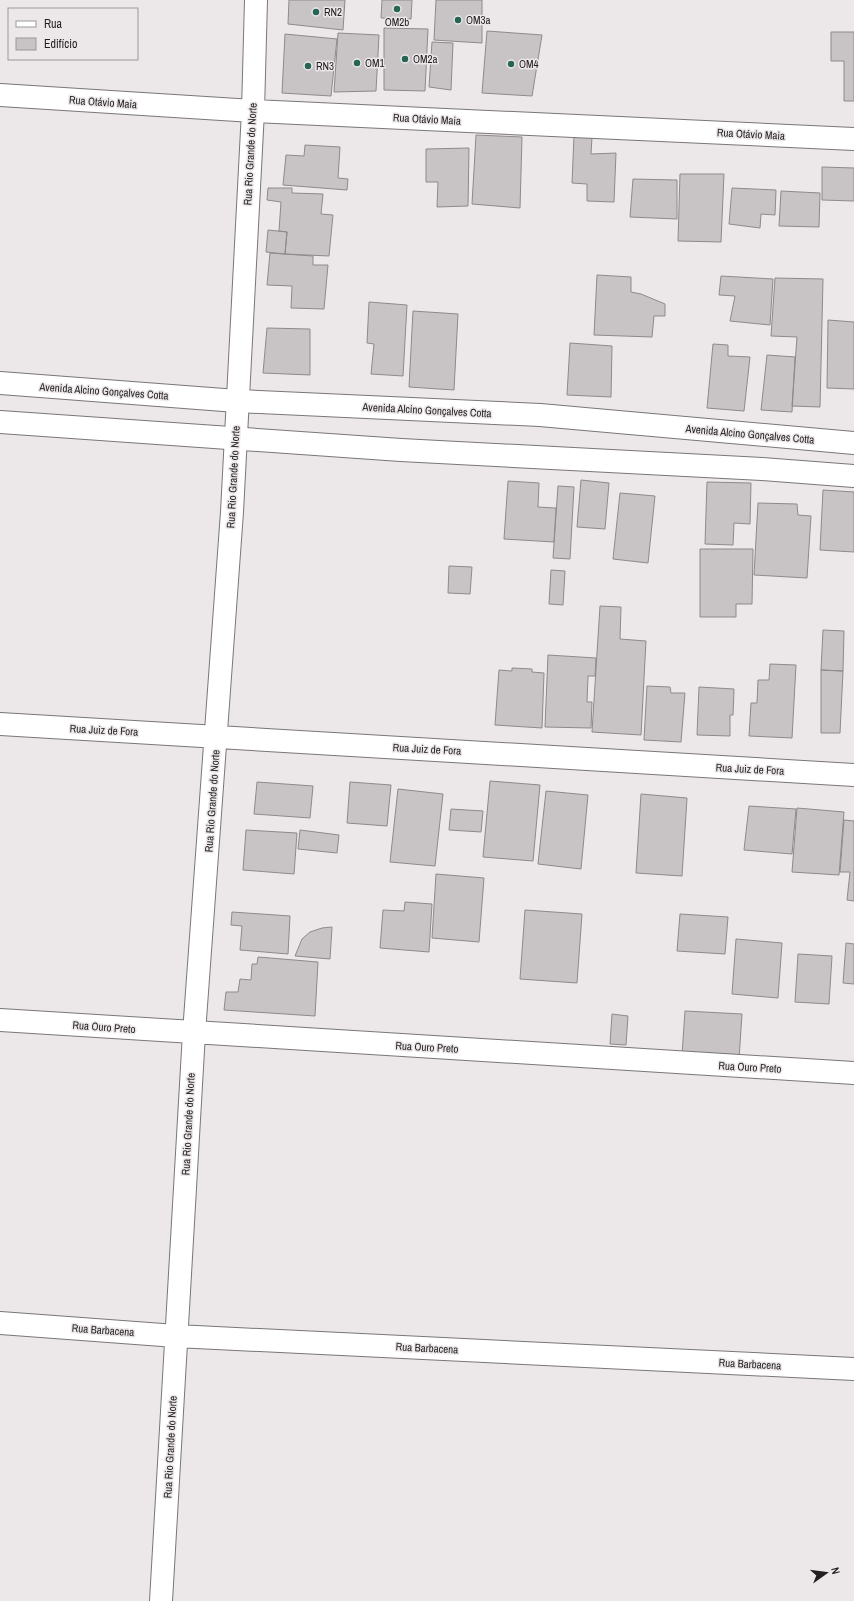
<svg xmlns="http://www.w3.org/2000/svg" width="854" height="1601" viewBox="0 0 854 1601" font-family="'Archivo Narrow',sans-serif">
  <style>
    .building { fill: #c8c3c5; stroke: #8e8a8c }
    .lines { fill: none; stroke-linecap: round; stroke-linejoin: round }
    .minor-casing { stroke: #7a7678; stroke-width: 24 }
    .major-casing { stroke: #7a7678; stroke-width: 24 }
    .minor { stroke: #fff; stroke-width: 22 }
    .major { stroke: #fff; stroke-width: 22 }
    .poi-dot { fill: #266553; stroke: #ece7e9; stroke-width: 1.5 }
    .labels { text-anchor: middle; stroke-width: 3; stroke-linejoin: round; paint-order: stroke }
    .poi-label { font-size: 11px; fill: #211f20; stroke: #ece7e9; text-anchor: start }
    .street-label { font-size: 11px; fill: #211f20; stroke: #ece7e9 }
  </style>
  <rect width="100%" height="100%" fill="#ece7e9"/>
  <!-- building -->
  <path class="building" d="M289 0H345L343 30 288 24Z
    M382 0H412L411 19 381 18Z
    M436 0H482V43L434 40Z
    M384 28 428 29 425 91 384 90Z
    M487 31 542 35 532 96 482 93Z
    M831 32H854V101H844V61H831Z
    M338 33 379 35 376 91 334 92Z
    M285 34 337 39 331 96 282 93Z
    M432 42 453 43 451 90 429 87Z
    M476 135 522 137 520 208 472 204Z
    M574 136 592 137 591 154 616 153 614 202 587 201V184L572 183Z
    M305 145 340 147 338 178 348 179 347 190 283 185 286 155 304 156Z
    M469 148 468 206 437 207 438 182H426V149Z
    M822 167 854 168V201L822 200Z
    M680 174H724L721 242 678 241Z
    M633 179 677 180V219L630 217Z
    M268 188H292V193L323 194 321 214 333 215 329 256 285 254 287 232 279 231 281 202 267 200Z
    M732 188 776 190 775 215 761 214 760 228 729 224Z
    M781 191 820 193 819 227 779 226Z
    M268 230 287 232 285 254 266 252Z
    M270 253 313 256V265H328L324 309 291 308 292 286 267 285Z
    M597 275 631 277V292L641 294 665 304V316H654L652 337 594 335Z
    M721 276 773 279 770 325 730 321 735 296 719 295Z
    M775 278 823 279 820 407 792 406 797 337 771 336Z
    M369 302 407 305 403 376 371 374 374 344 367 343Z
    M413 311 458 314 454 390 409 387Z
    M828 320 854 322V389L827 388Z
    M267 328 310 329V375L263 373Z
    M570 343 612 346 611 397 567 395Z
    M713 344 728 345V356L750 357 744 411 707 408Z
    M767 355 795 357 792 412 761 410Z
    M581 480 609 483 605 529 577 527Z
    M508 481 539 483 538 507 556 508 554 542 504 539Z
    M707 482 751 483 750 524 734 523 733 545 705 544Z
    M558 486 574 487 570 559 553 558Z
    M823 490 854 492V552L820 550Z
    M620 493 655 496 648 563 613 559Z
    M758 503 797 504 798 515 811 516 807 578 754 575Z
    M700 549H753L752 604H736V617H700Z
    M449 566 472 567 470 594 448 593Z
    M551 570 565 571 563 605 549 604Z
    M600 606 621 607 620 639 646 641 641 735 592 732Z
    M823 630 844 631 843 671 821 670Z
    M548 655 596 658 595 676H588L587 702H592L591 728 545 727Z
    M770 664 796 665 792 738 749 736 751 703H757L758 680H769Z
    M512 668 532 669V672L544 673 542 728 495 725 499 670 512 671Z
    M821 670 843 671 840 733H821Z
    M647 686 670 687 671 693H685L681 742 644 740Z
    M699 687 734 689 733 715H730V736L697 735Z
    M490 781 540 785 533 861 483 857Z
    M257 782 313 786 310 818 254 814Z
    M350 782 391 785 387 826 347 823Z
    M398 789 443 794 435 866 390 862Z
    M546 791 588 795 581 869 538 864Z
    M641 794 687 798 682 876 636 873Z
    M749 806 796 809 792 854 744 850Z
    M797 808 844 812 839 875 792 872Z
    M451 809 483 811 481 832 449 830Z
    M844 820 854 821V901L847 900 850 872H840Z
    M246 830 297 833 294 874 243 870Z
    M300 830 339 835 337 853 298 849Z
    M436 874 484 878 479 942 432 938Z
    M405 902 432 904 429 952 380 948 383 910 404 911Z
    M525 910 582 914 577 983 520 979Z
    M232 912 290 916 288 954 240 950 242 926 231 925Z
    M680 914 728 917 725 954 677 951Z
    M332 927 330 959 295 956 302 939 310 932 322 928Z
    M736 939 782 943 778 998 732 994Z
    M846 943 854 944V984L843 983Z
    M798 954 832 956 829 1004 795 1002Z
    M258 957 318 962 315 1016 224 1010 226 992H238L240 979 251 980 252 964H257Z
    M685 1011 742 1014 739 1059 682 1055Z
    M612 1014 628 1016 626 1045 610 1044Z"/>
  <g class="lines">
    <!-- minor casing -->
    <g class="minor-casing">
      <path id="minor" d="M0 95 253 111 854 139
        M0 724 854 775
        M0 1020 854 1073
        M0 1323 176 1336 854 1369
        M161 1601 194 1033 232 512 253 111 256 0"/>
    </g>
    <!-- major casing -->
    <g class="major-casing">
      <path id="major" d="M0 383 237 401 540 415 854 443
        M0 422 401 450 762 469 854 476"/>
    </g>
    <!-- minor -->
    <use href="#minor" class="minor"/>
    <!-- major -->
    <use href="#major" class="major"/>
  </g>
  <!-- markers -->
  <g class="poi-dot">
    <circle cx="397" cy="9" r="4"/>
    <circle cx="316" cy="12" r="4"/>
    <circle cx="458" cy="20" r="4"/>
    <circle cx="405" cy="59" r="4"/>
    <circle cx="357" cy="63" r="4"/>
    <circle cx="511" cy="64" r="4"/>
    <circle cx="308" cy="66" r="4"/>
  </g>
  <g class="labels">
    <!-- poi labels -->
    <g class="poi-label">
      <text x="324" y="16">RN2</text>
      <text x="466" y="24">OM3a</text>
      <text x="397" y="26" text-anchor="middle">OM2b</text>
      <text x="413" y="63">OM2a</text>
      <text x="365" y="67">OM1</text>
      <text x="519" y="68">OM4</text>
      <text x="316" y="70">RN3</text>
    </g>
    <!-- street labels -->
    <g class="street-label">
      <text transform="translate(103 102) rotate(4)" y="4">Rua Otávio Maia</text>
      <text transform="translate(427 119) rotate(3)" y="4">Rua Otávio Maia</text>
      <text transform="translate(751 134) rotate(3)" y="4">Rua Otávio Maia</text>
      <text transform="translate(250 154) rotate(-87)" y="4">Rua Rio Grande do Norte</text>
      <text transform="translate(104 391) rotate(4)" y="4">Avenida Alcino Gonçalves Cotta</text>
      <text transform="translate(427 410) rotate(3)" y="4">Avenida Alcino Gonçalves Cotta</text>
      <text transform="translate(750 434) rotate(5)" y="4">Avenida Alcino Gonçalves Cotta</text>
      <text transform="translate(233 477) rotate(-87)" y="4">Rua Rio Grande do Norte</text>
      <text transform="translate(104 730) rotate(3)" y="4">Rua Juiz de Fora</text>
      <text transform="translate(427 749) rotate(3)" y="4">Rua Juiz de Fora</text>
      <text transform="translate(750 769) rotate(3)" y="4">Rua Juiz de Fora</text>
      <text transform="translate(212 801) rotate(-86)" y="4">Rua Rio Grande do Norte</text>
      <text transform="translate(104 1027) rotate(4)" y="4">Rua Ouro Preto</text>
      <text transform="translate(427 1047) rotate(3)" y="4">Rua Ouro Preto</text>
      <text transform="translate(750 1067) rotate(3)" y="4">Rua Ouro Preto</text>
      <text transform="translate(188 1124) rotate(-87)" y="4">Rua Rio Grande do Norte</text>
      <text transform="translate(103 1330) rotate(4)" y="4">Rua Barbacena</text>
      <text transform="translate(427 1348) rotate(3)" y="4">Rua Barbacena</text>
      <text transform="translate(750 1364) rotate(3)" y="4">Rua Barbacena</text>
      <text transform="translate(170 1447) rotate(-87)" y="4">Rua Rio Grande do Norte</text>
    </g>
  </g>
  <!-- legend -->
  <rect x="8" y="8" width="130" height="52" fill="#ece7e9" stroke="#9b9799"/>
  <rect x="16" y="21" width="20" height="6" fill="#ffffff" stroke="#9b9799"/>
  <text x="44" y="28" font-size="12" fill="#211f20">Rua</text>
  <rect x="16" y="38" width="20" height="12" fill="#c8c3c5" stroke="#9b9799"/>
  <text x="44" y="48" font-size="12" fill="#211f20">Edifício</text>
  <!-- north arrow -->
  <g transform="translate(826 1573) rotate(76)" stroke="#ece7e9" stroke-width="3" paint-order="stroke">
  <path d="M0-3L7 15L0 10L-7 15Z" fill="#211f20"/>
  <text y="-6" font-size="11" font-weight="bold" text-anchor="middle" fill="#211f20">N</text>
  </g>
</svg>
